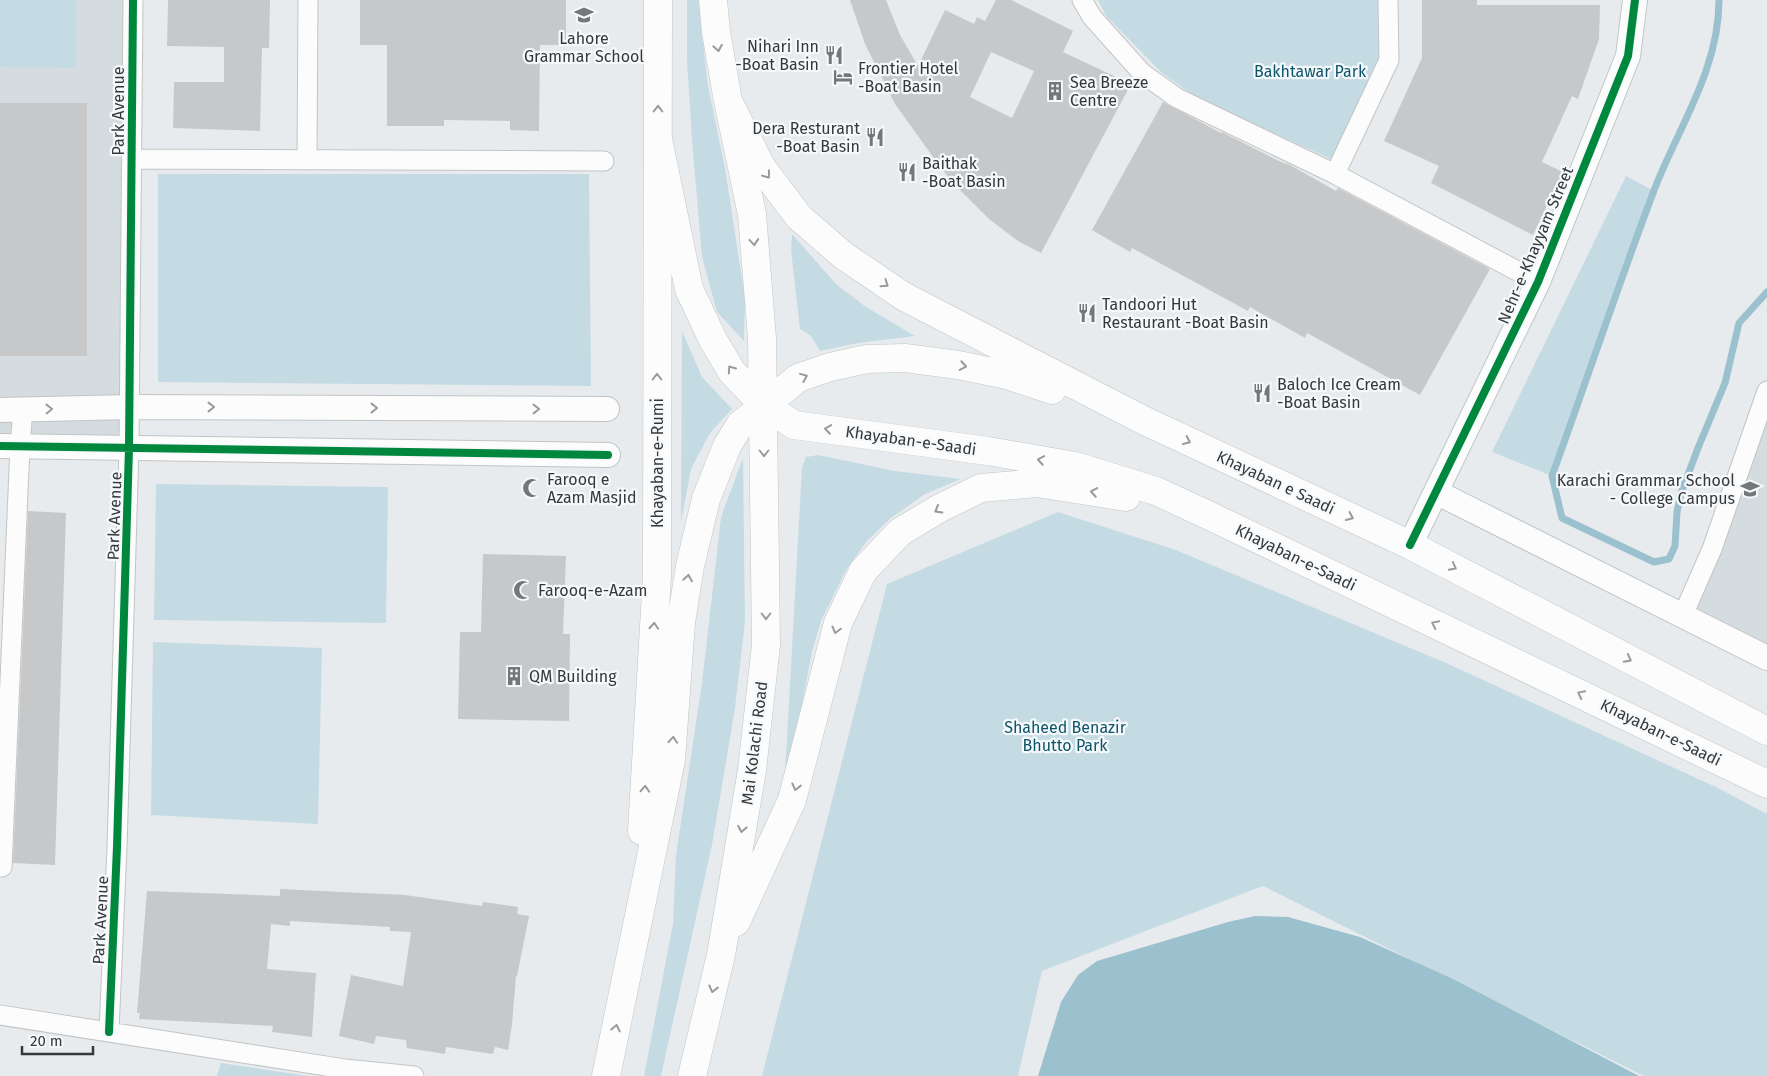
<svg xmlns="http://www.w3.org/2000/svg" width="1767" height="1076" viewBox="0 0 1767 1076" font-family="'Fira Sans',sans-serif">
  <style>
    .built { fill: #d4dcdf }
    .green { fill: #c5dbe4 }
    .water { fill: #9bc0ce }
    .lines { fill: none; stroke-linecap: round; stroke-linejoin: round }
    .stream { stroke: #9bc0ce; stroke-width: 7 }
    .building { fill: #c6c8c9; fill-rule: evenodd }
    .minor-casing { stroke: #c2c4c5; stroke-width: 21 }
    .tertiary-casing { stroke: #c2c4c5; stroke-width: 26 }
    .primary-casing { stroke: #c2c4c5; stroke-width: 29 }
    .minor { stroke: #fcfcfc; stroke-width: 19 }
    .tertiary { stroke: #fcfcfc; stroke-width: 24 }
    .primary { stroke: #fcfcfc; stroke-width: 28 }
    .cycleway-casing { stroke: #f5f9fb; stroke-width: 11 }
    .cycleway { stroke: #00873e; stroke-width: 8 }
    .oneway { stroke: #999a9a }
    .labels { text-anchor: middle; stroke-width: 4.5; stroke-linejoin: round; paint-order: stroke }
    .poi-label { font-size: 16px; fill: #363738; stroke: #f5f9fb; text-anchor: start }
    .park-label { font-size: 16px; fill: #0d5469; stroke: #f5f9fb }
    .street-label { font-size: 16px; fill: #363738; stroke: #f5f9fb }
  </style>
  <rect width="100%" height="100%" fill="#e8ebed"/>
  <!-- built -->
  <path class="built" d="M0 0H133L130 435 0 434Z
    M1767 391V658L1683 615Z"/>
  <!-- green -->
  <path class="green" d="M0 0H76V68L0 67Z
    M687 0H700V17L708 86 725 168 745 298 744 341 717 312 702 257 692 140 687 61Z
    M1098 0H1391L1389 60 1348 167 1194 96 1162 73 1106 16Z
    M158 174H589L591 386 158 382Z
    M1626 176 1654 191 1552 476 1492 452Z
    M792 234 836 284 866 307 915 336 858 343 820 351 811 336 800 329 791 250Z
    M682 331 702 377 732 409 710 433 691 469 681 522Z
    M818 455 895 471 961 479 925 494 891 518 867 541 846 570 821 621 812 652 801 710 785 775 802 467 806 457Z
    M743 458 745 621 735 708 712 845 661 1076H644L673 924 676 855 702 683 721 517Z
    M156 484 388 487 386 623 154 620Z
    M1058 512 1176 550 1446 663 1718 788 1767 814V1076H1644L1263 886 1042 971 1018 1076H762L887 584Z
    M153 642 322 648 318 824 151 815Z
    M221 1063 309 1076H217Z"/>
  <!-- water -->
  <path class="water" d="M1255 916 1288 917 1360 937 1453 979 1639 1076H1038L1061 1002 1078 975 1097 961 1228 922Z"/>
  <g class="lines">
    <!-- stream -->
    <path class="stream" d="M1719 0C1719 71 1677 129 1653 193 1618 286 1586 382 1552 476L1562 518 1654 562 1669 559 1675 546 1677 512 1681 493 1698 448 1725 383 1739 323 1767 292"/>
  </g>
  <!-- building -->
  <path class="building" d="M168 0H270L269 48H262L260 131 173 128 174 82H224V47L167 46Z
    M360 0H566V45H540L539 131 510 130V121L444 120V126H387V45H360Z
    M850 0H886L900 35 918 66 945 10 974 24 977 17 985 21 996 0H1011L1073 31 1063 52 1131 84 1041 253 1018 241 989 219 952 182 936 161 895 104 865 44ZM991 52 1034 71 1012 118 970 97Z
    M1422 0H1477V5H1600L1599 39 1578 99 1572 96 1542 162 1563 172 1533 235 1431 183 1439 166 1384 141 1422 58Z
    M1163 102 1221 133 1222 132 1281 162 1290 165 1336 191 1338 188 1490 269 1420 395 1307 333 1305 338 1250 307 1248 311 1132 248 1130 252 1092 230Z
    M0 103H87V356H0Z
    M28 511 66 513 55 865 13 863Z
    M483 554 566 556 563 634H570L569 721 458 719 460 632H481Z
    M280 889 405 895 482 906 483 902 518 907 517 914 529 916 517 976H516L512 1025 508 1050 495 1047 493 1054 446 1047 445 1054 407 1048 406 1040 376 1036 374 1044 339 1036 351 975 403 986 411 932 390 931V927L290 921V926L271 924 267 969 316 973 312 1037 272 1032 273 1026 139 1019 140 1013H137L147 891 280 896Z"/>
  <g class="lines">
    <!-- minor casing -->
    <g class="minor-casing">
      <path id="minor" d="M1082 0 1092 17 1142 73 1177 98 1335 174 1538 282
        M132 159 604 161
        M307 160 308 0
        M1335 174 1389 60 1388 0
        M1683 615 1712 549 1767 391
        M0 867H2L20 446 23 409
        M0 1015 345 1069 414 1076
        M109 1032 117 847 129 448 133 0"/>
    </g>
    <!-- tertiary casing -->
    <g class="tertiary-casing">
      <path id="tertiary" d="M0 410 130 407 607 409
        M0 446 608 455
        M1436 492 1767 658
        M1410 545 1538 282 1628 56 1635 0"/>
    </g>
    <!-- primary casing -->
    <g class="primary-casing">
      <path id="primary" d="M728 101 762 168 799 217 844 256 903 296 1143 420 1410 545 1767 731
        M658 139 689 289 713 340 732 372 764 405 794 425 988 451 1075 466 1156 491 1210 516 1767 784
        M642 831 657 576 658 0
        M736 922 792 800 838 623 863 571 900 532 940 508 981 488 1037 483 1126 497
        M606 1076 671 760 681 622 690 566 706 499 727 446 740 425 798 378 830 367 867 359 905 358 958 365 1007 375 1052 390
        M692 1076 721 955 752 770 766 645 762 338 752 214 728 101 716 32 713 0"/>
    </g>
    <!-- minor -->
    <use href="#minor" class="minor"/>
    <!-- tertiary -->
    <use href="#tertiary" class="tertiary"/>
    <!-- primary -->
    <use href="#primary" class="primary"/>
    <!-- cycleway casing -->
    <g class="cycleway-casing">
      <path id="cycleway" d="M0 446 608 455
        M1410 545 1538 282 1628 56 1635 0
        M109 1032 117 847 129 448 133 0"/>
    </g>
    <!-- cycleway -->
    <use href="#cycleway" class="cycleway"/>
  </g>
  <!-- one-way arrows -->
  <defs><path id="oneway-chevron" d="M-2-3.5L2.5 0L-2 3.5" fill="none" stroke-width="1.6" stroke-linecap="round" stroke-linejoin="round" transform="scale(1.25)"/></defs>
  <g class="oneway">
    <use href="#oneway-chevron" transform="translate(718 48) rotate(80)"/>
    <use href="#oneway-chevron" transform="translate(658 109) rotate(-90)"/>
    <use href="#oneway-chevron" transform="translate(767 175) rotate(53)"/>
    <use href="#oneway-chevron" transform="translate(754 242) rotate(85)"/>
    <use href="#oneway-chevron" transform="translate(885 284) rotate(35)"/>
    <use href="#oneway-chevron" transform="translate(963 366) rotate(10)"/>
    <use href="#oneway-chevron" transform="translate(731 369) rotate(-125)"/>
    <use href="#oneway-chevron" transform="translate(657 377) rotate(-90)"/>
    <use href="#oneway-chevron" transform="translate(804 377) rotate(-22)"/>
    <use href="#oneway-chevron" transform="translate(211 407)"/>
    <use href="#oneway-chevron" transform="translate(374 408)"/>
    <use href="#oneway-chevron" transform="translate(49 409) rotate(-1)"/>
    <use href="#oneway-chevron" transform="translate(536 409)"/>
    <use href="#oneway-chevron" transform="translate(828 429) rotate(-172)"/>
    <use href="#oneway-chevron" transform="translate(1187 441) rotate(25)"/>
    <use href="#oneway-chevron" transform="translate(764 453) rotate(90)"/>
    <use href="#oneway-chevron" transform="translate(1041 460) rotate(-170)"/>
    <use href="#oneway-chevron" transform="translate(1094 492) rotate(-170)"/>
    <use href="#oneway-chevron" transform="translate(938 510) rotate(150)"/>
    <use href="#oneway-chevron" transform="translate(1350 517) rotate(25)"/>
    <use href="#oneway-chevron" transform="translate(1453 567) rotate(28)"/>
    <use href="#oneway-chevron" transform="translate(688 578) rotate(-81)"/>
    <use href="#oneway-chevron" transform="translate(766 616) rotate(90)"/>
    <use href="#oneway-chevron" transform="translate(1435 624) rotate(-154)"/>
    <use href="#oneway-chevron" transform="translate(654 626) rotate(-87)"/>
    <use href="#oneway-chevron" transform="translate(836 630) rotate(105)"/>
    <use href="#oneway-chevron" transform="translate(1628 659) rotate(28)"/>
    <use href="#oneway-chevron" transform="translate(1581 694) rotate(-154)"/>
    <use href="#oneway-chevron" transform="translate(673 740) rotate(-86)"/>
    <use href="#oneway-chevron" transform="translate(796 787) rotate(104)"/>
    <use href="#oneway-chevron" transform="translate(645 789) rotate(-87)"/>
    <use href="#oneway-chevron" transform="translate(742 829) rotate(100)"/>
    <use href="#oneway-chevron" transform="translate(713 989) rotate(104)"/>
    <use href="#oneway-chevron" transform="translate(616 1028) rotate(-78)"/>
  </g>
  <!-- icons -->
  <defs>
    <g id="school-bare" transform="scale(1.5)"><path d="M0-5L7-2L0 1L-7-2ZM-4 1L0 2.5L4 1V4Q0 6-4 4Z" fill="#747677" stroke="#f5f9fb" stroke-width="2.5" paint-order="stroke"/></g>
    <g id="restaurant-bare" transform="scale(1.5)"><path d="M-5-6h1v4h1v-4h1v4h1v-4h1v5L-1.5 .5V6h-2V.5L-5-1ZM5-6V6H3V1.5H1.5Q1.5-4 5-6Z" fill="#747677" stroke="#f5f9fb" stroke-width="2.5" paint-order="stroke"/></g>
    <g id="hotel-bare" transform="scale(1.5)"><path d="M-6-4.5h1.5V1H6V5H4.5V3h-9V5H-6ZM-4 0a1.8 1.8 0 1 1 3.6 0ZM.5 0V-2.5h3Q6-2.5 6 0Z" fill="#747677" stroke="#f5f9fb" stroke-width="2.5" paint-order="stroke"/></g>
    <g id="building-bare" transform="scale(1.5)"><path d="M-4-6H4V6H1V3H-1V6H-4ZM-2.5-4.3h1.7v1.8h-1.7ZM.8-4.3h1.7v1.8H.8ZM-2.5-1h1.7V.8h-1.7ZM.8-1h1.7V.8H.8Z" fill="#747677" stroke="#f5f9fb" stroke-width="2.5" paint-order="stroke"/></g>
    <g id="mosque-bare" transform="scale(1.5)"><path d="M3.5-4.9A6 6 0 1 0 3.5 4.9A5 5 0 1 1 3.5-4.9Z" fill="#747677" stroke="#f5f9fb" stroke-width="2.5" paint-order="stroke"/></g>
    <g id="university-bare" transform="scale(1.5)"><path d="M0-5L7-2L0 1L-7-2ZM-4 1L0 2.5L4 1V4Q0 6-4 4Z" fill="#747677" stroke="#f5f9fb" stroke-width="2.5" paint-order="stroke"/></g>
  </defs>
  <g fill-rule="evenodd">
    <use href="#school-bare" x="584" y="15"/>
    <use href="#restaurant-bare" x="834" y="55"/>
    <use href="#hotel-bare" x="843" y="77"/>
    <use href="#building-bare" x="1055" y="91"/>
    <use href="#restaurant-bare" x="875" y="137"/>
    <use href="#restaurant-bare" x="907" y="172"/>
    <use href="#restaurant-bare" x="1087" y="313"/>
    <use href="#restaurant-bare" x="1262" y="393"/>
    <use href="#mosque-bare" x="532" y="488"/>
    <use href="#university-bare" x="1750" y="489"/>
    <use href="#mosque-bare" x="523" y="590"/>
    <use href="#building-bare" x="514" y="676"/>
  </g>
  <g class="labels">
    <!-- poi labels -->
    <g class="poi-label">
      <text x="584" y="44" text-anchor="middle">Lahore<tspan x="584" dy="18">Grammar School</tspan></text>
      <text x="819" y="52" text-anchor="end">Nihari Inn<tspan x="819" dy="18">-Boat Basin</tspan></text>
      <text x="858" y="74">Frontier Hotel<tspan x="858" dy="18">-Boat Basin</tspan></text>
      <text x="1070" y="88">Sea Breeze<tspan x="1070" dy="18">Centre</tspan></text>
      <text x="860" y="134" text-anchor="end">Dera Resturant<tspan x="860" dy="18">-Boat Basin</tspan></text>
      <text x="922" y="169">Baithak<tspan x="922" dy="18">-Boat Basin</tspan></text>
      <text x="1102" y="310">Tandoori Hut<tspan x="1102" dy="18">Restaurant -Boat Basin</tspan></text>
      <text x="1277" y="390">Baloch Ice Cream<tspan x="1277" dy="18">-Boat Basin</tspan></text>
      <text x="547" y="485">Farooq e<tspan x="547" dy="18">Azam Masjid</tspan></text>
      <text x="1735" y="486" text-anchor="end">Karachi Grammar School<tspan x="1735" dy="18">- College Campus</tspan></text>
      <text x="538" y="596">Farooq-e-Azam</text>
      <text x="529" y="682">QM Building</text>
    </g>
    <!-- park labels -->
    <g class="park-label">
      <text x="1310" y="77">Bakhtawar Park</text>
      <text x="1065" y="733">Shaheed Benazir<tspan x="1065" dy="18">Bhutto Park</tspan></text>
    </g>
    <!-- street labels -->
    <g class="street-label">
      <text transform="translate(118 111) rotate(-90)" y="6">Park Avenue</text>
      <text transform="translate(1535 245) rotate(-67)" y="6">Nehr-e-Khayyam Street</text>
      <text transform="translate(911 440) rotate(8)" y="6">Khayaban-e-Saadi</text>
      <text transform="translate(657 463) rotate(-90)" y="6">Khayaban-e-Rumi</text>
      <text transform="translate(1276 482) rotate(25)" y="6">Khayaban e Saadi</text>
      <text transform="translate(114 516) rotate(-88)" y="6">Park Avenue</text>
      <text transform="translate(1296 557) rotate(26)" y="6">Khayaban-e-Saadi</text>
      <text transform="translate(1661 732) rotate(26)" y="6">Khayaban-e-Saadi</text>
      <text transform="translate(754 743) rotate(-83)" y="6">Mai Kolachi Road</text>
      <text transform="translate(100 920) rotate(-87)" y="6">Park Avenue</text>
    </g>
  </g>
  <!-- scale -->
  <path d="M22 1046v8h71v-8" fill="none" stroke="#363738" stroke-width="2.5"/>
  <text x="30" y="1046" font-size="15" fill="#363738" stroke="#f5f9fb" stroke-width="4" paint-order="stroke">20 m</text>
</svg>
